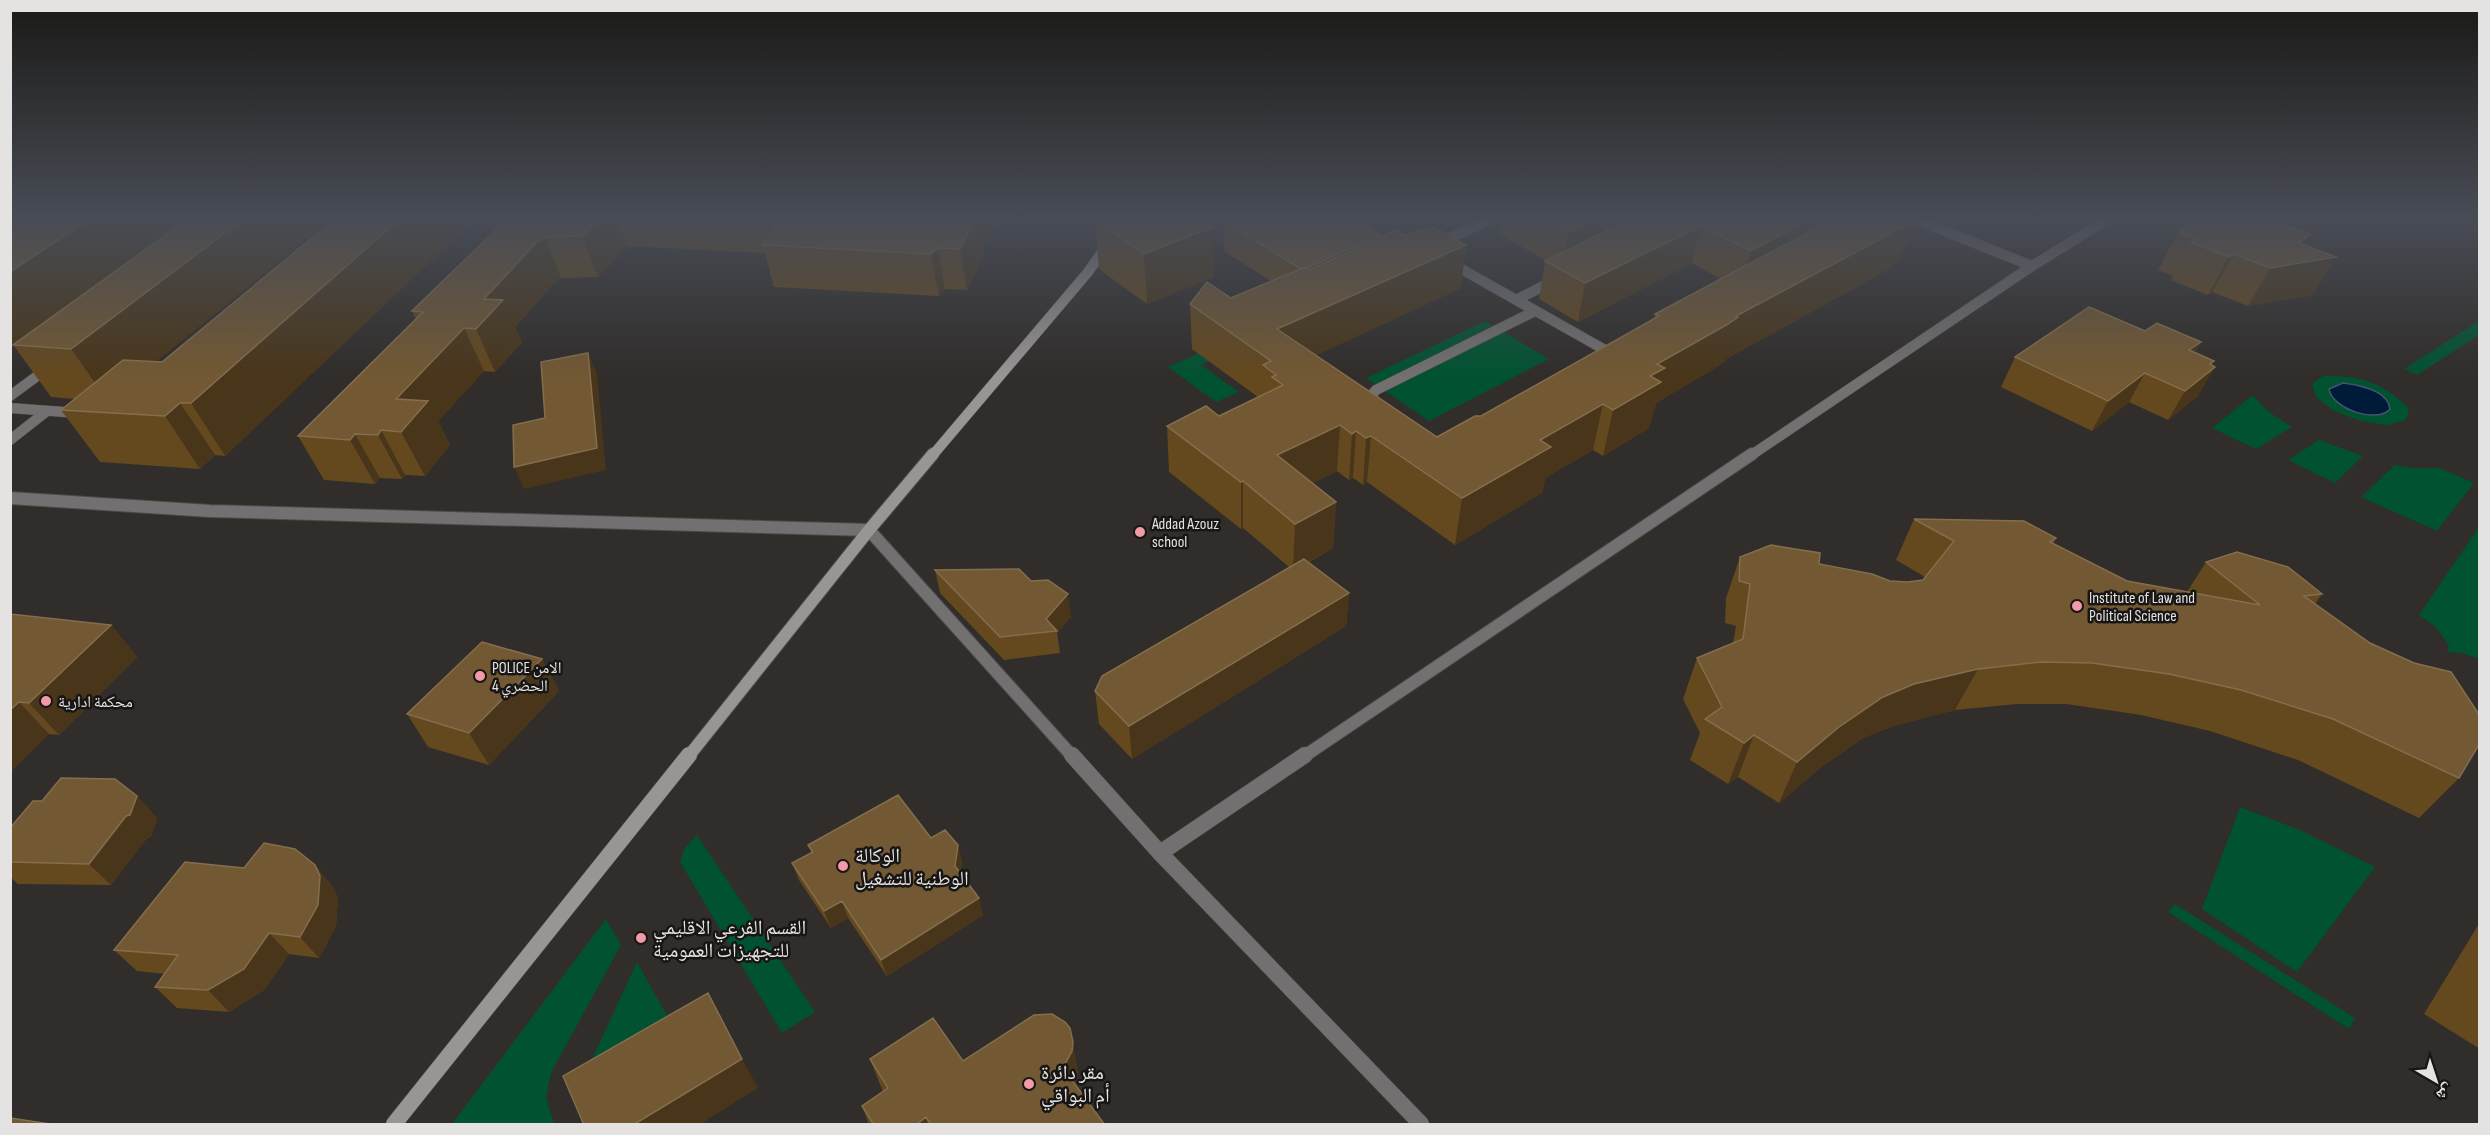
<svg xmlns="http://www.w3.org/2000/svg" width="2490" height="1135" viewBox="0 0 2490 1135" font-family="'Sofia Sans Condensed','Noto Naskh Arabic',sans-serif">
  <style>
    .green { fill: #015231 }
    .water { fill: #001a3a; stroke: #45566c; stroke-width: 1.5 }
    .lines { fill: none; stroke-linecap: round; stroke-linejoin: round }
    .minor-far1-casing { stroke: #4d4a47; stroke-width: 11 }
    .minor-casing { stroke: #4d4a47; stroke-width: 17 }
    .tertiary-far2-casing { stroke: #4d4a47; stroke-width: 11 }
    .tertiary-far1-casing { stroke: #4d4a47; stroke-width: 14 }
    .tertiary-casing { stroke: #4d4a47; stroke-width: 17 }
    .secondary-far2-casing { stroke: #4d4a47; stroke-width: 11 }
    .secondary-far1-casing { stroke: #4d4a47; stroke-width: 14 }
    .secondary-casing { stroke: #4d4a47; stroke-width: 17 }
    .minor-far1 { stroke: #727070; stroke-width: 10 }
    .minor { stroke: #727070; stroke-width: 16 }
    .tertiary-far2 { stroke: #727070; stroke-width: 10 }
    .tertiary-far1 { stroke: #727070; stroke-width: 12 }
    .tertiary { stroke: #727070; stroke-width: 16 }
    .secondary-far2 { stroke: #999595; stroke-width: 10 }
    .secondary-far1 { stroke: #999595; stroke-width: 12 }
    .secondary { stroke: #999595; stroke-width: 16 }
    .wall { fill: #64481e }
    .shaded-wall { fill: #49361a }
    .building { fill: #725833; stroke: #846e4e; stroke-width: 1.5 }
    .poi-dot { fill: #f39aa8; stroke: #171614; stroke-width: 2 }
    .labels { text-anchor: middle; stroke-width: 5; stroke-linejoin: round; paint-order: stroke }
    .poi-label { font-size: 16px; fill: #e5e3e1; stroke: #171614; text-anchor: start }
    .near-poi-label { font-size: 20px; fill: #e5e3e1; stroke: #171614; text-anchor: start }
  </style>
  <rect width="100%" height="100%" fill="#302d2a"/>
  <!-- green -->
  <path class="green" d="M1485 321 1549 359 1429 421 1366 378Z
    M2479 321V335L2417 375 2404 369Z
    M1225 341 1220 356 1201 365 1239 392 1216 402 1168 367Z
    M2323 376C2358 375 2385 382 2409 409L2406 420 2388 425 2361 421 2334 411 2316 397 2312 384Z
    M2253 395 2266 410 2292 427 2256 449 2212 428Z
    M2319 440 2363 456 2335 483 2288 460Z
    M2395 465 2412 468H2440L2474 483 2437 531 2361 497Z
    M2479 527V659L2462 653 2447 652 2449 646 2436 627 2419 615Z
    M2240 807 2300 830 2375 867 2297 972 2202 909Z
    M697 835 815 1012 782 1033 680 862 684 849Z
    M2175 904 2355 1018 2349 1029 2168 912Z
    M606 919 621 945 551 1073 546 1097 554 1124H452Z
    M637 962 675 1030 586 1072Z"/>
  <!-- water -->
  <path class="water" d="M2343 383C2359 385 2388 390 2390 409 2377 424 2332 409 2329 389Z"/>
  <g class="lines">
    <!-- minor-far1 casing -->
    <g class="minor-far1-casing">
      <path id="minor-far1" d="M1910 217 2032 266
        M1437 244 1495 217
        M1449 262 1614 355
        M1516 300 1555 280
        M10 396 48 368
        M1378 406 1371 396 1376 390 1535 311
        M10 408 78 413
        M10 440 47 411"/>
    </g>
    <!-- minor casing -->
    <g class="minor-casing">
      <path id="minor" d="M1160 853 1421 1124"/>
    </g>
    <!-- tertiary-far2 casing -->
    <g class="tertiary-far2-casing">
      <path id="tertiary-far2" d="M1750 456 2032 266 2111 217"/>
    </g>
    <!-- tertiary-far1 casing -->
    <g class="tertiary-far1-casing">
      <path id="tertiary-far1" d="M10 498 210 511 869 530 1073 757
        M1303 757 1752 454"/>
    </g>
    <!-- tertiary casing -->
    <g class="tertiary-casing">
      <path id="tertiary" d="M1072 755 1160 853 1305 755"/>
    </g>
    <!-- secondary-far2 casing -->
    <g class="secondary-far2-casing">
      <path id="secondary-far2" d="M932 456 1088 272 1107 245"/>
    </g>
    <!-- secondary-far1 casing -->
    <g class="secondary-far1-casing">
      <path id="secondary-far1" d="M688 757 869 530 933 454"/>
    </g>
    <!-- secondary casing -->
    <g class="secondary-casing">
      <path id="secondary" d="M394 1124 689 755"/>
    </g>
    <!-- minor-far1 -->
    <use href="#minor-far1" class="minor-far1"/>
    <!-- minor -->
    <use href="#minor" class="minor"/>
    <!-- tertiary-far2 -->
    <use href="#tertiary-far2" class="tertiary-far2"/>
    <!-- tertiary-far1 -->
    <use href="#tertiary-far1" class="tertiary-far1"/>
    <!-- tertiary -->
    <use href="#tertiary" class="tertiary"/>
    <!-- secondary-far2 -->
    <use href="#secondary-far2" class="secondary-far2"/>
    <!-- secondary-far1 -->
    <use href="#secondary-far1" class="secondary-far1"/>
    <!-- secondary -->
    <use href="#secondary" class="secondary"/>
  </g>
  <!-- wall -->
  <path class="wall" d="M10 217H322L326 223 155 362H162L337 217H477L225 456 215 455 200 469 100 462 61 410 75 399 51 397 14 346 10 349Z
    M521 217H998L983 249 984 254 967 290 945 289 939 296 774 287 765 253 627 246 598 277 561 278 555 282 515 327 522 342 495 372 484 371 438 421 450 445 425 476 405 475 402 479 380 478 375 484 324 480 298 436 416 319 412 311Z
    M1503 217H1910L1915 219 1899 261 1892 265 1891 268 1726 359 1725 361 1715 368 1656 403 1649 428 1603 456 1593 450 1545 478 1542 493 1455 545 1367 482 1363 485 1353 478 1349 480 1337 471 1313 483 1336 502 1333 548 1309 562 1349 593 1346 626 1132 759 1099 724 1095 691 1289 567 1243 528 1241 529 1169 472 1167 426 1219 416 1258 397 1192 349 1190 304 1231 298 1271 281 1224 251 1223 221 1380 238 1405 235 1466 245 1461 288 1316 355 1437 437 1481 416 1654 319 1655 314 1721 279 1692 263 1578 322 1539 299 1545 261H1547L1501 235Z
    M1095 220 1214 277 1147 304 1099 269Z
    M2281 223 2311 234 2304 245 2313 295 2248 306 2212 292 2208 295 2171 280 2173 276 2158 270 2178 232Z
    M2195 353 2212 365 2198 396 2168 420 2129 402 2092 431 2001 387 2015 357Z
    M1914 519 2056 538 2053 544 2127 581 2187 592 2206 562 2322 594 2315 604 2459 778 2419 818 2298 760 2210 731 2141 715 2066 704H2017L1955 710 1893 726 1863 738 1820 768 1779 803 1738 777 1728 784 1690 760 1700 733 1683 699 1697 658 1733 643 1736 626 1725 623 1726 598 1740 557 1819 564 1890 581 1908 582 1923 580 1925 577 1896 560Z
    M935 570 1031 581 1071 617 1057 632 1060 653 1004 660 940 593Z
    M10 614 111 625 137 657 59 735 49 734 10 772Z
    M542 659 559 691 489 765 428 747 407 714Z
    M137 796 157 818 151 837 147 838 111 885 18 884 10 877V828L42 801Z
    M931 838 958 845 962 862 960 873 983 915 887 976 848 918 831 928 799 880 792 863 811 852 808 845Z
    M315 865 333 887 338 898 336 926 319 958 289 954 264 990 229 1012 177 1008 155 987 165 974 137 971 114 950 244 868Z
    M2480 922V1049L2424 1014Z
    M870 1059 963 1061 1078 1072 1077 1081 1075 1085 1105 1125H869L862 1106 883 1092Z"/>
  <!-- shaded-wall -->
  <path class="shaded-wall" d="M93 217H192L13 345 14 346 10 349V272Z
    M246 217H322L326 223 108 401 71 349Z
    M402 217H477L225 456 191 403Z
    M601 217H616L627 246 598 277 582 236Z
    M975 217H998L983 249 984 254 967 290 960 249Z
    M1600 217H1668L1562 269 1569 232Z
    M1815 217H1843L1740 289 1751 251Z
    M1915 219 1899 261 1892 265 1891 268 1726 359 1725 361 1715 368 1656 403 1649 428 1603 456 1613 410 1650 376 1657 364 1736 316Z
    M1701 226 1692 263 1578 322 1585 283Z
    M1213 227 1214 277 1147 304 1144 254Z
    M2311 234 2293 264 2336 257 2313 295 2248 306 2270 268Z
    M1380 235 1378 264 1303 270Z
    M545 237 561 278 555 282 515 327 522 342 495 372 476 329 484 299 538 241Z
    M1466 245 1461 288 1276 374 1277 329Z
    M938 248 945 289 939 296 931 254Z
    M2234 254 2212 292 2208 295 2229 257Z
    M464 328 484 371 438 421 450 445 425 476 401 432 396 399Z
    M2201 342 2184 371 2189 350Z
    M588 353 597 374 606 470 524 489 514 467Z
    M2214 361 2207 373 2215 367 2198 396 2168 420 2185 391Z
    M2145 373 2129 402 2092 431 2108 401Z
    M180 403 215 455 200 469 165 416Z
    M1603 404 1593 450 1545 478 1542 493 1455 545 1462 498 1540 440Z
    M1340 425 1337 471 1276 502 1277 455Z
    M381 430 405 475 402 479 378 435Z
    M1356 431 1353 478 1349 480 1352 434Z
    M355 434 380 478 375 484 350 440Z
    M1371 436 1367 482 1363 485 1366 438Z
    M1243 481V528L1241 529V482Z
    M1336 502 1333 548 1293 570 1295 524Z
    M1349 593 1346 626 1132 759 1129 726Z
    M1068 594 1071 617 1057 632 1046 619Z
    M111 625 137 657 59 735 29 703Z
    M542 659 559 691 489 765 469 733Z
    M1978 669 1955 710 1893 726 1863 738 1820 768 1779 803 1797 762 1839 727 1883 697 1914 684Z
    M19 702 49 734 10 772V710Z
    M1754 735 1738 777 1728 784 1744 743Z
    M137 796 157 818 151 837 147 838 111 885 89 864Z
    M958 845 962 862 959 883 955 866Z
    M315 865 333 887 338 898 336 926 319 958 300 937Z
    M979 898 983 915 887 976 881 960Z
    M842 901 848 918 831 928 824 911Z
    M269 933 289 954 264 990 229 1012 208 990Z
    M1073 1042 1078 1072 1077 1081 1068 1098 1063 1068Z
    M742 1059 758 1088 699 1125H633Z
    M926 1117 928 1125H916Z"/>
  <!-- building -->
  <path class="building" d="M27 217H93L10 272V227Z
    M191 217H246L71 349 13 345Z
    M337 217H402L191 403H180L165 416 61 410 123 360 162 362Z
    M521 217H601L582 236 545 237 538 241 484 299 503 300 476 329 464 328 396 399 428 401 401 432 381 430 378 435 355 434 350 440 298 436 423 312 412 311 505 221 515 222Z
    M783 217H976L960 249 938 248 931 254 763 245Z
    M1097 217H1196L1213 227 1144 254 1095 220Z
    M1235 217H1350L1380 235 1307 268H1303L1301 269 1223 221Z
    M1541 217H1600L1569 232Z
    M1635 217H1815L1751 251 1701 226 1585 283 1545 261Z
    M1837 217H1910L1915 219 1904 224 1907 225 1736 316 1738 317 1728 324 1657 364 1665 368 1650 376 1661 382 1613 410 1603 404 1540 440 1551 447 1462 498 1371 436 1366 438 1356 431 1352 434 1340 425 1277 455 1336 502 1295 524 1243 481 1241 482 1167 426 1206 406 1219 416 1283 385 1272 377 1276 375 1263 365 1271 361 1190 304 1207 282 1231 298 1303 268 1311 269 1396 230 1405 235 1433 227 1466 245 1277 329 1437 437 1475 416H1481L1659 316 1655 314Z
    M2202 217H2268L2282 222 2280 223 2311 234 2299 243 2336 257 2270 268 2234 254 2229 257 2191 242 2196 239 2178 232Z
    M2089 307 2145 331 2157 323 2201 342 2189 350 2214 361 2210 364 2215 367 2185 391 2145 373 2108 401 2015 357Z
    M588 353 597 448 514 467 513 425 545 418 541 362Z
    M1914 519 2024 521 2056 538 2050 542 2127 581 2260 605 2206 562 2237 552 2288 567 2322 594 2304 596 2370 643 2414 663 2451 672 2480 716V743L2459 778 2333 719 2241 690 2169 674 2092 663 2041 662 1978 669 1914 684 1883 697 1839 727 1797 762 1754 735 1744 743 1705 719 1722 707 1697 658 1743 639 1750 584 1739 581 1740 557 1771 545 1820 553 1819 564 1872 574 1890 581 1908 582 1923 580 1954 541Z
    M1304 559 1349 593 1129 726 1095 691 1102 676Z
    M1019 569 1031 581 1048 580 1068 594 1046 619 1057 631 1000 637 935 570Z
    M10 614 111 625 29 703 19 702 10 710Z
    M482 642 542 659 469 733 407 714Z
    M61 778 115 779 137 796 130 815 126 816 89 864 10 862V828L33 801H42Z
    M898 795 931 838 945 830 958 845 955 866 979 898 881 960 842 901 824 911 792 863 813 852 808 845Z
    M264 843 295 849 315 865 320 876 318 905 300 937 269 933 244 969 208 990 155 987 178 955 114 950 185 862 244 868Z
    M708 993 742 1059 633 1125H584L563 1076Z
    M1052 1014 1065 1022 1070 1028 1073 1042 1072 1051 1063 1068 1105 1125H931L926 1117 916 1125H874L862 1106 888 1088 870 1059 933 1018 963 1061 1034 1015Z
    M10 1118 57 1125H10Z"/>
  <!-- sky -->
  <linearGradient id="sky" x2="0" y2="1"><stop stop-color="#1a1917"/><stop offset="0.58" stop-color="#484c55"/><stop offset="1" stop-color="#484c55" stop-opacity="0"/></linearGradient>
  <rect width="2490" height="376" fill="url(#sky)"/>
  <!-- markers -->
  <g class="poi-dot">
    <circle cx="1140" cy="532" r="6"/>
    <circle cx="2077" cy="606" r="6"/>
    <circle cx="480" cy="676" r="6"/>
    <circle cx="46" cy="701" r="6"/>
    <circle cx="843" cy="866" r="6"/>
    <circle cx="641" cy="938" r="6"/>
    <circle cx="1029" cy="1084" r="6"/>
  </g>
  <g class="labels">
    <!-- poi labels -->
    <g class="poi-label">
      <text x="1152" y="529">Addad Azouz<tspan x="1152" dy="18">school</tspan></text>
      <text x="2089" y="603">Institute of Law and<tspan x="2089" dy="18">Political Science</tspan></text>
      <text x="492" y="673">POLICE الامن<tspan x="492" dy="18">الحضري 4</tspan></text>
      <text x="58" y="707">محكمة ادارية</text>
    </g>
    <!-- near-poi labels -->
    <g class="near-poi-label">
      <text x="855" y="862">الوكالة<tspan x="855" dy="23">الوطنية للتشغيل</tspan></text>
      <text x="653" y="934">القسم الفرعي الاقليمي<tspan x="653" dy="23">للتجهيزات العمومية</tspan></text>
      <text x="1041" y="1079">مقر دائرة<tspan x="1041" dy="23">أم البواقي</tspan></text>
    </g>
  </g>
  <!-- border -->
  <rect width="2490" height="1135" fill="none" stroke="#e5e3e1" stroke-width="24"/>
  <!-- north arrow -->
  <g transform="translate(2436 1081) rotate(141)" stroke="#171614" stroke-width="4.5" paint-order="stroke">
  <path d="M0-4.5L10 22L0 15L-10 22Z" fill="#e5e3e1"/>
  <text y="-9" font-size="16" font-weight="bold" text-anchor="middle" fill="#e5e3e1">ش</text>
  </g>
</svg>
